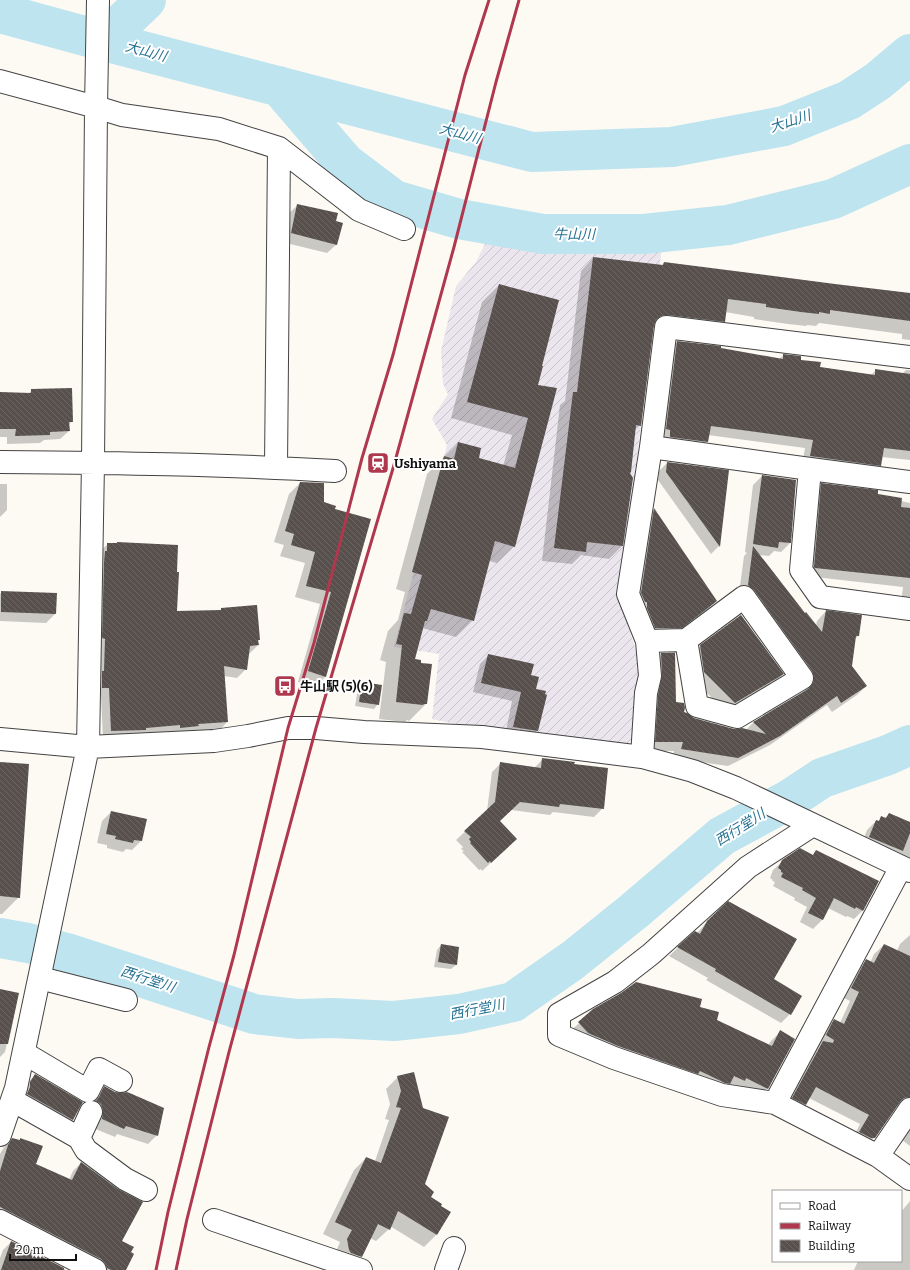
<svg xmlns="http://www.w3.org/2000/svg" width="910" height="1270" viewBox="0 0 910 1270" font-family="Bitter,'Noto Sans JP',serif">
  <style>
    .industrial { fill: url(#industrial-furrows) }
    .shadow { fill: #0003 }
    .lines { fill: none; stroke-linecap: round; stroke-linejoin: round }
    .river { stroke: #bee4ef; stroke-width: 40 }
    .building { fill: url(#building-back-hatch) }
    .minor-casing { stroke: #434343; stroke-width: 24 }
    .minor { stroke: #fff; stroke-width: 22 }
    .rail { stroke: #af384f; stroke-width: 3 }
    .labels { text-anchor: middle; stroke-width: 4; stroke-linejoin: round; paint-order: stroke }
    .poi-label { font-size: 13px; font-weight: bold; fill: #101010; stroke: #fff; text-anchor: start }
    .water-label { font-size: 14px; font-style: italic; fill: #277393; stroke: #fff }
  </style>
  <defs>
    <pattern id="industrial-furrows" width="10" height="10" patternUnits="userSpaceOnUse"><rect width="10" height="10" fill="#ebe5ed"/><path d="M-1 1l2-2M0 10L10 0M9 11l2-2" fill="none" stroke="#c8c3ca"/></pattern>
    <pattern id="building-back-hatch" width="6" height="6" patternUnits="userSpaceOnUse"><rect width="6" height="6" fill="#57504d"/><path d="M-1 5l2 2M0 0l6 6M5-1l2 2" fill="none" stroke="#6a6562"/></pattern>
  </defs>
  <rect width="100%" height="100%" fill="#fdfaf4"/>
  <!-- industrial -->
  <path class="industrial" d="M490 234 540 245 662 246 620 601 643 672 635 737 625 746 451 723 432 719 439 654 394 647 447 445 432 419 448 394 443 384 441 351 456 286 476 262Z"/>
  <!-- shadow -->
  <path class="shadow" d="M298 205 335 222 337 244 327 253 282 242 288 214Z
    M593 258 661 266 664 263 910 294V340L902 339V334L819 323 816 326 807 325 806 326 788 324 754 319V317L725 312 724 321 711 334 652 327 640 425 634 431 622 546 609 559 581 555 572 564 542 561 560 405 565 401 581 271Z
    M499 285 537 385 514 546 497 563 489 561 473 620 456 637 422 628 414 660 426 704 409 721 407 720 405 722 379 719 386 662 380 660 388 631 398 620 405 592 396 589 427 474 458 443 477 459 503 466 512 435 451 418 482 302Z
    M677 342 779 359 784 355 819 367 871 375 876 370 902 374 906 370H910V460L882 457 880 465 872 474 802 465 805 448 708 435 707 442 699 450 661 445 669 351Z
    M32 390 72 421 69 425V431L60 439 44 440 40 443 7 444V437H0V393L28 394Z
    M667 463 728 471 719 546 711 554 658 480 659 471Z
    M762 476 790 543 781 552 774 551 769 556 758 555 805 614 816 626 817 621 826 611 858 636 855 639 851 666 866 686 857 695 832 712 827 705 770 745 728 766 673 758 674 751H647L652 663 661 654H674L675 703 682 713 693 719 734 730H746L754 722 805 692 806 686 739 594 744 556 747 553 745 552 753 485Z
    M300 483 323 503 334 510 369 520 325 677 314 688 298 682 320 604 295 597 305 563 280 556 284 545 274 542 289 494Z
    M0 484H7V510L0 517Z
    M822 484 910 503V605L901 604 903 587 806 576 813 493Z
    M654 510 716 601 707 610 672 636 646 637 636 611 645 519Z
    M108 544 176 612 220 611 221 609 259 640 257 642 258 645 249 654 246 669 237 678 224 676 227 722 219 731 103 739 101 696H93L99 552Z
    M2 592 56 594 55 614 46 623 0 621V594Z
    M700 646 783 674 774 683 726 712 696 682 691 656Z
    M489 655 530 675 535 689 546 695 537 731 528 740 505 736 512 701 473 692 480 664Z
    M362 683 378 704 374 709 355 706 358 688Z
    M542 760 573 765 603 808 594 817 553 812 550 815 511 810 499 821 508 847 482 871 481 869 479 870 462 852 464 851 461 849 463 847 456 840 487 811 492 772 501 763 534 768Z
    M0 763 19 897 2 914H0Z
    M111 812 141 841 132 850 126 849 123 852 107 848V845L97 843 102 821Z
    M889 814 910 823V859L861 846 867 830 876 821 878 822 882 818 884 819Z
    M816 851 863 910 854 919 847 916 846 917 828 908 822 920 813 929 800 922 807 907 794 900 795 898 773 886 775 882 772 881 773 880 770 878 773 870 783 861 812 856Z
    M707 922 772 979 790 1014 781 1023 706 980 708 978 669 956 695 932 697 933Z
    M910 935V1111L901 1106 895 1107 875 1137 865 1147 851 1142 860 1124 809 1098 805 1104 796 1114 783 1107 813 1051 819 1046 817 1044 825 1029 834 1020 840 1023 850 1001 842 997 857 970 866 961 870 963 874 954 884 945 897 951 900 944Z
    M441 945 456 965 451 969 434 967 437 950Z
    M0 990 18 994 5 1052 0 1057Z
    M699 1008 716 1021 768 1046 770 1042 780 1032 794 1039 767 1088 757 1099 568 1033 594 1010Z
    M35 1075 79 1106 73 1120 66 1126 21 1101 24 1090 29 1082Z
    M398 1077 424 1184 429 1197 439 1207 450 1212 436 1235 424 1247 390 1226 389 1229 376 1241 370 1238 361 1256 349 1269 336 1252 340 1242 323 1234 354 1170 366 1158 375 1161 389 1120 385 1119 390 1104 386 1089Z
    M105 1087 157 1135 148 1144 117 1134 115 1137 93 1128 91 1106 96 1096Z
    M910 1128V1146L902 1140Z
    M13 1139 19 1141 21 1139 35 1164 69 1180 73 1171 81 1163 120 1242 125 1270H96L0 1220V1154L4 1147Z
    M910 1201V1270H854L858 1261H901V1212Z
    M11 1242 66 1270H0V1258L3 1250Z"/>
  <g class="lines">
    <!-- river -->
    <path class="river" d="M0 13 92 38 532 152 672 147 784 126 849 100 878 81 910 54
      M92 38 123 22 146 0
      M279 86 345 163 394 200 459 219 543 234H644L728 225 833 199 910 164
      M0 938 28 943 67 953 254 1014 298 1019 333 1018 394 1021 459 1014 513 1002 573 960 634 911 722 836 790 799 822 778 888 755 910 745"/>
  </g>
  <!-- building -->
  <path class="building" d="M297 204 338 213 336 221 343 223 337 245 291 233Z
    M593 257 663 265 664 262 835 284 910 293V321L830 310V314L819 312V314L801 312 766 307V304L728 299 725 322 668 315 661 316 656 320 654 325 641 426 636 425 631 472 630 473 633 478 623 546 587 542 586 552 554 548 573 392H577Z
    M499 284 559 300 542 366H543L538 385 557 388 515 547 495 541 474 621 431 609 427 621H425L415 659 421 660V663L432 664 427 704H424L423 705 396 702 402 645 396 644 404 613 411 614 422 575 412 572 444 456 454 459 458 442 481 448 479 458 515 468 528 418 467 402Z
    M677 341 721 346V348L783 359V354L801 356V360L821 362 820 367 875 375V369L910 374V451L884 448 881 466 810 456 813 440 793 437 711 426 708 442 670 437V430L666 429Z
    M72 388 73 422H69L70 431 50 432V435L15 436 16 429H0V392L31 393V389Z
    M667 462 729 470 720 547 666 472Z
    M762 475 796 480 791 543 779 542 778 548 753 544Z
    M300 482 324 483V502L336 506 335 509 371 519 326 677 308 671 331 592 306 586 315 552 291 545 294 534 285 531Z
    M821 483 878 490V494L902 498 901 507 910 508V578L815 568 814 567Z
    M654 508 717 601 682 628H655L647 608V602H645L641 593Z
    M117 542 178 545 177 572H179L177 611 221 610V608L257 605 260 640H258L259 645 250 646 247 670 224 666 228 722 198 724 199 726 180 728V725L146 728V730L111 731 109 688H102V671H104L105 639 102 638 104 562 105 551H107V543H117Z
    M753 546 805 613 806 612 822 632 826 610 862 615 859 636H856L852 666 867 686 841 703 837 696 780 736 738 758 681 749 683 742H655L658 695 662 675 661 653H675L676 702 684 703 685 708 684 712 687 713 694 718 734 729 742 728 766 734 753 722 808 689 813 683 814 677 812 671 754 590 748 585Z
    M1 591 57 593 56 614 1 612Z
    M741 615 784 674 735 703 704 672 700 645Z
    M488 654 534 664 531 675 539 677 536 689 546 691 545 694 547 695 538 731 513 727 521 692 481 683Z
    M362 682 382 685 379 705 359 702Z
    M542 758 575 762 574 764 608 768 604 809 560 804 559 807 520 802 500 821 517 839 491 863 490 861 488 863 470 843 471 842 469 839 471 837 464 831 495 802 500 762 541 768Z
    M0 762 29 764 20 898 0 896Z
    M111 811 147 819 142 841 134 840 133 843 115 839 116 836 106 834Z
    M889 813 910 822V833L903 851 869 837 876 820 879 821 881 816 886 818Z
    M800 848 813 855 816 850 879 881 863 911 856 907 855 909 834 898 823 920 808 913 816 898 802 890 803 888 781 877 783 873 781 872V870L778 868 782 860Z
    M728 901 797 939 774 979 802 996 791 1015 715 971 716 969 677 947 695 931 700 934 707 921Z
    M441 944 459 947 457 965 438 962Z
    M884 944 910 956V1097L904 1098 900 1102 875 1138H871L859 1132 869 1115 816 1087 806 1105 792 1098 823 1041 833 1043 834 1040 826 1035 834 1019 844 1024 859 992 851 988 866 959 874 963Z
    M636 982 702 999 700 1007 719 1012 717 1020 772 1046 780 1030 795 1039 768 1089 746 1078 745 1081 734 1076 730 1084 725 1083 700 1071 698 1074 618 1046 588 1033 578 1022 593 1009 621 993Z
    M0 989 19 993 8 1044H0Z
    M414 1072 423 1108 449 1117 425 1184 434 1192 431 1197 442 1204 441 1206 451 1212 437 1235 398 1211 390 1230 378 1224 362 1257 351 1253 349 1250 347 1239 352 1230 335 1222 366 1157 381 1163 401 1108 396 1107 401 1091 397 1076Z
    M35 1074 83 1102 80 1107 73 1120 27 1094 30 1087V1082Z
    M104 1086 115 1092 122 1093 127 1092 132 1094 164 1108 158 1136 126 1126 124 1129 102 1119 103 1110 101 1104 96 1101 99 1097Z
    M12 1138 20 1140V1138L43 1146 36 1164 72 1180 81 1162 118 1189 143 1202 122 1241 134 1247 131 1252 134 1254 126 1270H111L107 1268 105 1263 101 1259 0 1207V1171L8 1145Z
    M11 1241 64 1268V1270H1Z"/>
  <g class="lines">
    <!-- minor casing -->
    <g class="minor-casing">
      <path id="minor" d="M0 81 96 107 122 115 219 129 279 148 359 210 404 229
        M651 447 810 469 910 482
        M0 462C112 463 223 464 335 471
        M276 467 279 148
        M810 469 801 570 820 597 910 609
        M647 641 686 640 697 706 737 717 802 678 744 597 686 640
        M0 739 88 747 214 741 248 736 288 728H316L364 732 482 737 642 757 693 771 736 788 910 871
        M642 757 646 693 650 676 647 641 628 594 651 447 666 327 910 357
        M813 825 748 867 651 954 615 982 559 1014V1035L614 1058 722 1095 775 1103 878 1156 910 1179
        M40 978 126 1000
        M24 1053 88 1091 99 1069 121 1081
        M12 1100 79 1138 86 1150 125 1179 146 1190
        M775 1103 901 867
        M0 1135 16 1088 88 747 93 463 96 107 98 0
        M79 1138 91 1112
        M878 1156 910 1109
        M214 1220 361 1270
        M0 1221 95 1270
        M446 1270 454 1248"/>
    </g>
    <!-- minor -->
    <use href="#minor" class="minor"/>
    <!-- rail -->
    <path class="rail" d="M156 1270 168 1212 209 1047 234 955 288 728 314 643 362 458 393 355 465 75 489 0
      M176 1270 187 1219 229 1052 316 728 394 465 454 247 496 82 519 0"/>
  </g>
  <!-- icons -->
  <defs>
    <g id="station-square" transform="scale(1.15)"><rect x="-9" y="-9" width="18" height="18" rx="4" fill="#af384f" stroke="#fff"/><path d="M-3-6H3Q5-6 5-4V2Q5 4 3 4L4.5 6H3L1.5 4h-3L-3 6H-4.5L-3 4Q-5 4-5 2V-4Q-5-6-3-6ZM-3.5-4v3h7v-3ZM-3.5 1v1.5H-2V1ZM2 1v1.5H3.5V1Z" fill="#fff"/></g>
    <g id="bus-square" transform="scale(1.15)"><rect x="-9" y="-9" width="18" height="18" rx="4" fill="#af384f" stroke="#fff"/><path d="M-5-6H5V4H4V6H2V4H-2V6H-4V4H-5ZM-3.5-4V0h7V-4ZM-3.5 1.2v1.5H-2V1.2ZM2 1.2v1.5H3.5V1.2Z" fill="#fff"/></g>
  </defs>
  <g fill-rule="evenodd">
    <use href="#station-square" x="378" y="463"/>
    <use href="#bus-square" x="285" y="686"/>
  </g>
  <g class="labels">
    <!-- poi labels -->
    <g class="poi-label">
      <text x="394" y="468">Ushiyama</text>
      <text x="300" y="691">牛山駅 (5)(6)</text>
    </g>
    <!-- water labels -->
    <g class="water-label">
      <text transform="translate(146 51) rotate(15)" y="5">大山川</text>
      <text transform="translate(790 121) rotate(-18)" y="5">大山川</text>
      <text transform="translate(460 133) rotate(15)" y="5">大山川</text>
      <text x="574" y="239">牛山川</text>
      <text transform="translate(740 827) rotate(-32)" y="5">西行堂川</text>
      <text transform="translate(148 979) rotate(18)" y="5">西行堂川</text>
      <text transform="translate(477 1009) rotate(-11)" y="5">西行堂川</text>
    </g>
  </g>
  <!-- legend -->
  <rect x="772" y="1190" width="130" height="72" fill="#ffffff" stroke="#9f9f9f"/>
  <rect x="780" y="1203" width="20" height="6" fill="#ffffff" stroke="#9f9f9f"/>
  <text x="808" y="1210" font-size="12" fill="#101010">Road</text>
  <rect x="780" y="1223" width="20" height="6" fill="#af384f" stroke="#9f9f9f"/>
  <text x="808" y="1230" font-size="12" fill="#101010">Railway</text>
  <rect x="780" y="1240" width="20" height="12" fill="url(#building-back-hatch)" stroke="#9f9f9f"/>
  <text x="808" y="1250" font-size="12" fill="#101010">Building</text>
  <!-- scale -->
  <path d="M10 1254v6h66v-6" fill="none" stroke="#101010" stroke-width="2"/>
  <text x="16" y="1254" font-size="12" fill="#101010" stroke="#ffffff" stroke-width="3" paint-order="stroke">20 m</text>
</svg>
